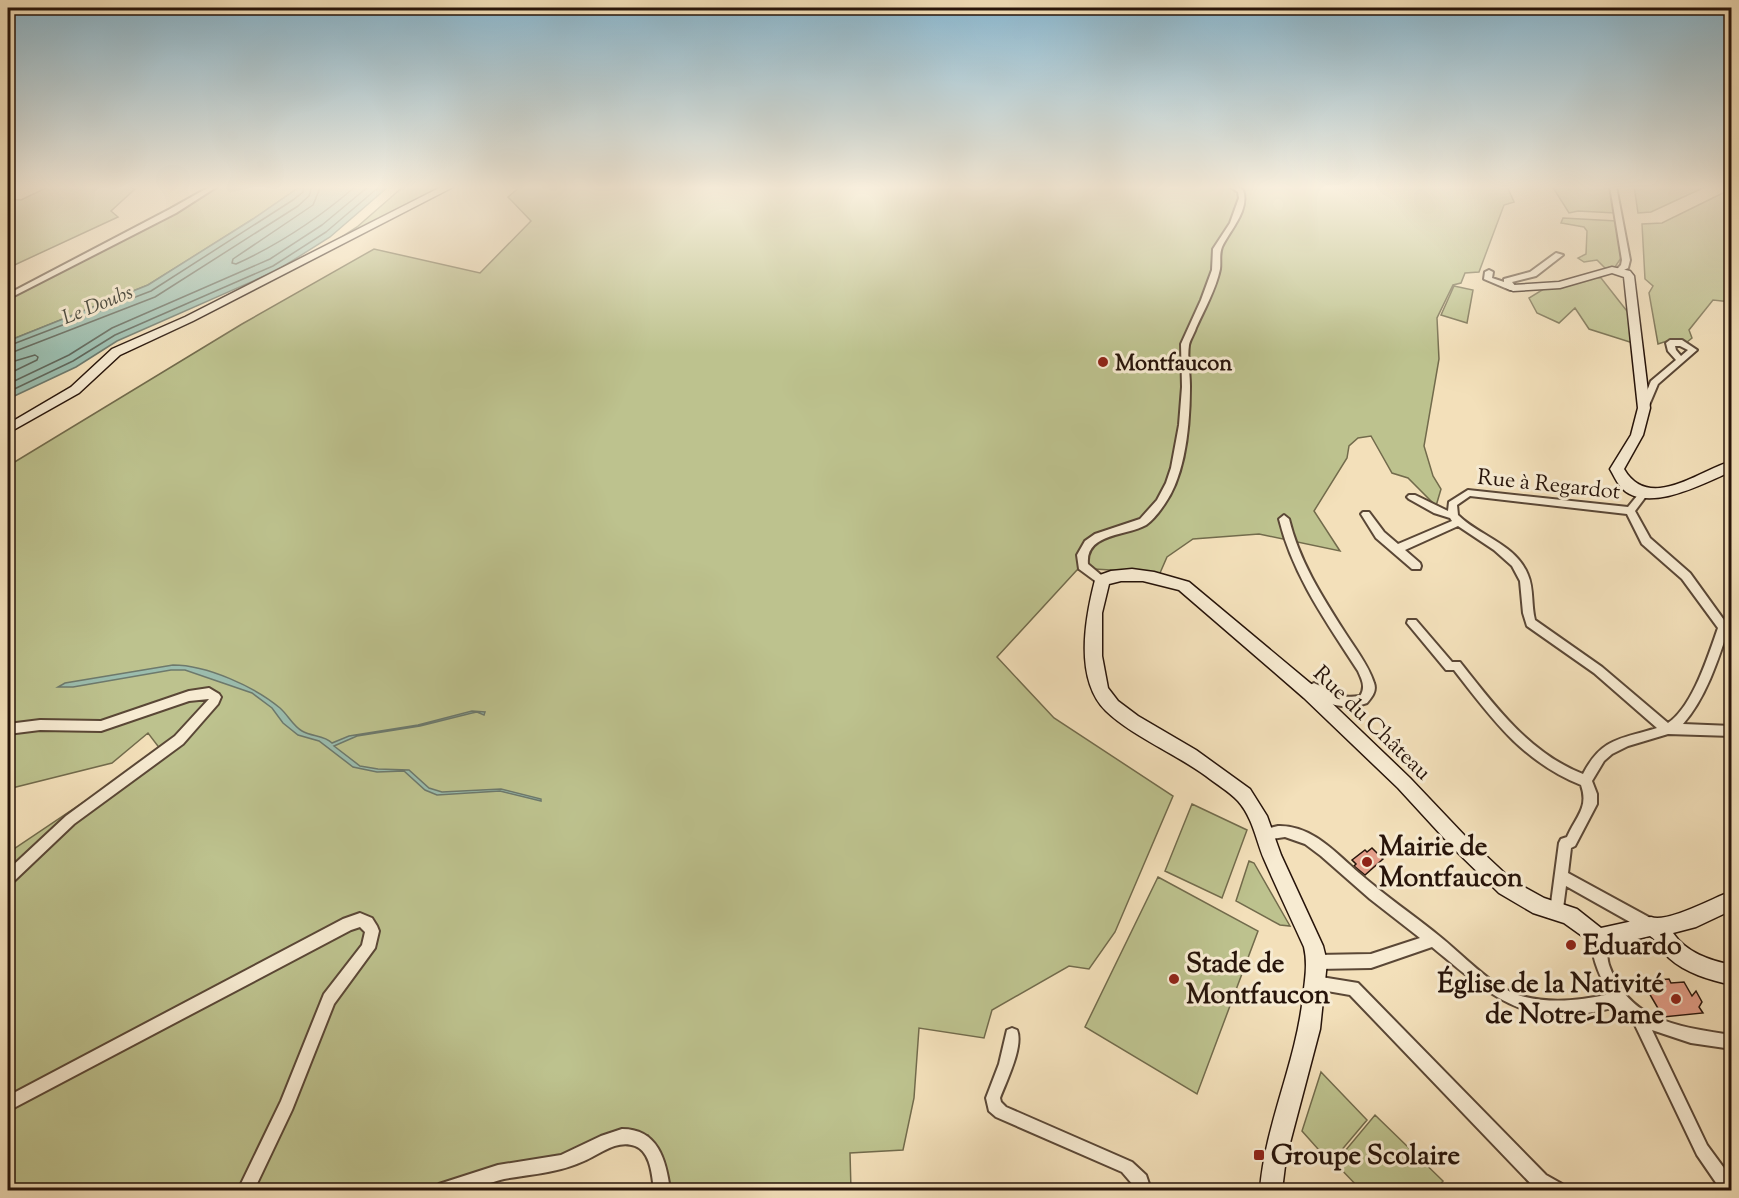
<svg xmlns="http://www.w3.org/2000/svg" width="1739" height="1198" viewBox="0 0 1739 1198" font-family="'Sorts Mill Goudy',serif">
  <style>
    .green { fill: #bdc28e; stroke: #726b4c; stroke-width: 1.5 }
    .water { fill: #9bbdae; stroke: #6d796c; stroke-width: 1.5 }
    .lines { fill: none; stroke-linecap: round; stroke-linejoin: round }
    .shore { stroke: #61685c; stroke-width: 1.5 }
    .building { fill: #e59f8a; stroke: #27140a; stroke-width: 1.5 }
    .street-casing { stroke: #5a4736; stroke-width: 4 }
    .secondary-casing { stroke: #27140a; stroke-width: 3 }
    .street { fill: #f7ebd2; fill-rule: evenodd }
    .secondary { fill: #f7ebd2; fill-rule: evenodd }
    .poi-dot { fill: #8f2418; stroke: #f7ebd2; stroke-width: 2 }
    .labels { text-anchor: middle; stroke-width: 6; stroke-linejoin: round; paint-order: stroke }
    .far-water-label { font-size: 20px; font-style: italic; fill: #504f43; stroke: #f7ebd2 }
    .poi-label { font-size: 22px; font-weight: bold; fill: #27140a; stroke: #f7ebd2; text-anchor: start }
    .street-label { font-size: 22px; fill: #27140a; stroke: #f7ebd2 }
    .near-poi-label { font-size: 27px; font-weight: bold; fill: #27140a; stroke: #f7ebd2; text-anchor: start }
  </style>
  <rect width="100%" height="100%" fill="#f3e0ba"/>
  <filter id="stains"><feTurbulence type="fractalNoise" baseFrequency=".00333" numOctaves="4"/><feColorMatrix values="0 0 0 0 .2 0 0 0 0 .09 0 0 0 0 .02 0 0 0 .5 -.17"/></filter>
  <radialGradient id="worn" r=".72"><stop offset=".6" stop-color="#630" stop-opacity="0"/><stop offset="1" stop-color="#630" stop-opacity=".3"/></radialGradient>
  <!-- green -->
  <path class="green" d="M50 186H127L135 189 111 211 118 217 8 268V199L21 200Z
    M214 186H301L253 219 148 285 8 341V297L173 211Z
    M404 186H443L340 241 337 240 357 227Z
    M521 186H1507L1514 202 1504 205 1479 272 1465 273 1461 283 1453 285 1437 318 1439 359 1424 446 1433 476 1441 489 1436 506 1408 478 1392 473 1371 436 1358 438 1349 446 1347 458 1314 511 1340 551 1259 534 1193 539 1167 557 1160 573 1094 569 1077 570 997 657 1054 718 1173 796 1115 932 1089 969 1069 966 992 1010 984 1038 919 1028 914 1098 903 1150 850 1153 851 1190H671L664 1159 648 1135 623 1133 560 1158 443 1190H8V853L161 750 148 733 112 763 8 789V466L242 324 374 249 480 273 531 221 508 197Z
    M1552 186H1609L1615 213 1578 211 1569 213Z
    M1634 186H1707L1651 212 1638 213Z
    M1731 189V302L1713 300 1689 330 1692 338 1687 342 1673 339 1658 344 1649 293 1653 286 1645 279 1642 224 1662 223Z
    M1563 218 1617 221 1623 255 1615 267 1605 268 1597 260 1584 262 1578 258 1586 254 1587 231 1584 227 1561 223Z
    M1588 276 1601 278 1634 320 1636 344 1589 329 1575 308 1559 323 1537 313 1529 298 1547 287Z
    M1454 286 1473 290 1467 323 1441 315Z
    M1192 804 1247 830 1222 898 1165 871Z
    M1249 861 1254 863 1290 926 1280 925 1236 901Z
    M1158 877 1258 931 1197 1094 1085 1027Z
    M1321 1072 1367 1120 1334 1159 1318 1149 1302 1131Z
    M1375 1115 1443 1181 1436 1190H1361L1335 1163Z"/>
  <!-- water -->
  <path class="water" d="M301 186H389L330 237 276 271 117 341 76 367 8 399V341L148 285 253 219Z
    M173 665C207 665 255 687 280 708 288 715 293 726 302 731 312 737 324 735 332 743L349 736 418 725 472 711 485 712 484 715 477 712 472 713 420 726 357 736 334 746 360 766 378 769 409 770 429 788 442 792 501 789 541 799V801L500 791 437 795 425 790 404 771 377 772 353 767 319 741 298 735 283 723 272 708 252 693 185 670H171L73 687H58L65 683Z"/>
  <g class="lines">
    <!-- shore -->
    <path class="shore" d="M321 186 313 205 233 259 232 263 236 264C280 244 319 218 356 186
      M8 346 151 291 293 200 303 192 304 186
      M8 354 155 297 298 206 309 196 312 186
      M8 363 35 355 38 357 37 360 8 374
      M8 384 69 355 112 328 270 259 322 225 369 186
      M8 392 73 361 115 335 273 266 326 232 380 186"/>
  </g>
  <!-- building -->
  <path class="building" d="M1372 848 1383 859 1365 875 1354 866 1356 864 1352 860 1365 850 1367 852Z
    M1669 979 1671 983 1684 982 1692 996 1696 991 1702 1002 1699 1007 1703 1013 1663 1017 1645 986 1660 984 1658 980Z"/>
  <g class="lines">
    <!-- street casing -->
    <g class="street-casing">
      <path id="street" d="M211 186H218L176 213 8 299V294L170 209Z
        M1229 186H1236L1243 190C1250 210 1230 230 1222 247 1219 254 1221 262 1220 269 1216 289 1204 310 1196 328 1194 334 1190 340 1189 345 1187 358 1190 373 1190 386 1190 422 1186 475 1164 505 1160 511 1152 521 1146 525 1127 536 1085 533 1088 564L1107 580 1106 583H1098L1079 569 1077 555 1085 541 1095 534 1140 519 1157 500 1166 483 1171 468 1179 425 1182 387 1181 344 1201 300 1212 270 1213 249 1230 223 1239 198 1238 192Z
        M1610 186H1616L1630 260 1628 268 1620 272 1616 270 1621 265 1622 260Z
        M1556 253 1563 255 1536 276 1512 282 1517 288 1516 290H1510L1484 279 1485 272 1489 270 1493 272 1492 278 1504 282V279L1530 272Z
        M1682 340 1697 350 1658 384 1647 410H1641L1640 408 1651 381 1676 360 1668 351 1666 343 1670 340ZM1675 346H1680L1688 350 1681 356 1676 350Z
        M1468 490 1628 507 1641 491H1647L1649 493 1647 495 1635 511 1650 538 1690 573 1729 627C1718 660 1706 698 1683 724L1732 726V736L1668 734 1628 746 1612 754 1604 761 1592 781 1597 794V804L1575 846 1571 848 1568 873 1656 921 1658 926 1656 931 1651 933 1646 931 1566 886 1562 916 1557 918 1552 916 1550 911 1559 843 1561 839 1567 837C1576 816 1589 808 1581 785 1522 761 1492 719 1454 670H1446L1407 623 1408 620H1416L1452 662H1460C1495 706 1529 753 1583 774 1602 737 1622 739 1657 728L1594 673 1527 626 1523 613 1520 581 1512 566 1494 550 1458 526 1405 550 1420 563 1421 566 1420 569H1412L1376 538 1361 514 1363 512H1369L1384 532 1398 544 1452 521 1450 518 1434 513 1409 499 1407 497 1409 495H1415L1448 511 1449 502ZM1470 496 1627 514 1642 544 1682 579 1718 628C1708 656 1693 706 1668 723L1602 667 1535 620C1531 605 1534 589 1528 575 1516 544 1479 536 1458 515L1457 505Z
        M1284 515 1289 519C1299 560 1321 595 1344 631 1354 647 1368 664 1374 683 1377 691 1372 697 1367 703 1348 710 1320 706 1308 688L1310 685 1314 683C1334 692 1335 699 1360 696 1366 687 1362 680 1358 671 1327 623 1293 576 1279 519Z
        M209 688 219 694 221 697 218 704 183 744 74 824 13 882 8 884V870L66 816 175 736 209 699 189 701 101 731 40 730 8 734V724L40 720 101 721 189 691Z
        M1278 826C1312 825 1336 853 1359 873 1384 895 1412 914 1438 935 1462 954 1490 985 1518 995 1547 1004 1580 1001 1609 994 1601 978 1587 951 1594 933L1599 931 1604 933C1608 943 1606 955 1609 965 1629 1022 1680 1027 1732 1035V1049L1691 1043 1652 1030 1707 1145 1732 1179V1190H1721L1697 1155 1634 1023 1616 1007C1527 1030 1497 1001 1432 947L1371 968 1317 969 1312 967 1310 962 1312 957 1317 955 1371 954 1420 938 1370 899 1321 856 1305 844 1285 837 1265 840 1261 838 1259 834 1261 830Z
        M360 913 372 918 377 926 379 931 375 948 334 1004 292 1110 254 1190H238L281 1101 324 994 362 945 365 932 360 927 351 930 8 1111V1096L343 919Z
        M1315 976 1358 983 1546 1175 1562 1184 1564 1190H1541L1534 1187 1350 995 1310 988 1308 983 1310 978Z
        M1012 1028 1017 1030C1024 1046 1006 1082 1000 1098L1001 1102 1006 1107 1132 1162 1146 1175 1151 1190H1135L1134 1186 1122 1172 996 1117 989 1111 986 1098 999 1064 1007 1030Z
        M622 1129C658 1129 666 1160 670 1190H654C652 1176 651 1152 635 1146 617 1139 600 1154 584 1161 558 1173 532 1174 504 1179 491 1182 478 1188 464 1190 456 1192 445 1191 437 1190L439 1184 498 1165 561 1155 601 1136Z"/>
    </g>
    <!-- secondary casing -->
    <g class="secondary-casing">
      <path id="secondary" d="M443 186H455L193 321 120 355 79 393 8 433V424L71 387 112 349 185 317Z
        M1612 267 1630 271 1634 276 1650 408 1643 435 1624 469C1649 512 1698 471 1732 461V471C1705 483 1644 516 1620 486 1616 481 1613 474 1610 469L1631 435 1638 408 1624 277 1612 273 1560 288 1513 291 1507 288 1513 285 1559 282Z
        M1132 569 1154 572 1189 582 1316 688 1410 778 1466 837 1513 881 1544 898 1577 909 1601 928 1651 917C1668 923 1713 898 1732 891V910L1696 927 1673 933C1687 953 1709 960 1732 965V985C1710 980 1685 973 1669 958 1661 950 1658 941 1650 936L1599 948 1564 923 1533 913 1499 893 1454 849 1398 788 1304 698 1179 590 1143 581H1121L1109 584 1102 613V656L1108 688 1118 701 1138 716 1196 750 1250 789 1267 816 1281 855 1323 946 1327 962 1320 1029 1286 1158 1282 1190H1260C1265 1125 1296 1063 1303 997 1305 980 1308 964 1304 947 1291 918 1277 889 1264 859 1256 840 1253 818 1238 801 1230 792 1216 784 1206 776 1176 754 1132 736 1106 711 1074 679 1085 619 1095 580L1097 576 1111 571Z"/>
    </g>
    <!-- street -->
    <use href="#street" class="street"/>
    <!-- secondary -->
    <use href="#secondary" class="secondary"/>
  </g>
  <!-- sky -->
  <linearGradient id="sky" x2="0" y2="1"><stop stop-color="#89b8d1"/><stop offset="0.53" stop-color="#faf1e0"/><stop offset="1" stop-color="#faf1e0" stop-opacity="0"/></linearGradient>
  <rect width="1739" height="353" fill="url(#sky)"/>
  <!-- markers -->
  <g class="poi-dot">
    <circle cx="1103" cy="362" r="6"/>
    <circle cx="1367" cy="862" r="6"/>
    <circle cx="1571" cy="945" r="6"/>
    <circle cx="1174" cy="979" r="6"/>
    <circle cx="1676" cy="999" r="6"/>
    <rect x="1253" y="1149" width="12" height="12" rx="3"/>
  </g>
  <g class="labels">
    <!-- far-water labels -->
    <g class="far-water-label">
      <text transform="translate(97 304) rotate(-22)" y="7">Le Doubs</text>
    </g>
    <!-- poi labels -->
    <g class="poi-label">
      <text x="1115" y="370">Montfaucon</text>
    </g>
    <!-- street labels -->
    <g class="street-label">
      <text transform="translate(1549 483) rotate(6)" y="8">Rue à Regardot</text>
      <text transform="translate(1373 722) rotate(44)" y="8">Rue du Château</text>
    </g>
    <!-- near-poi labels -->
    <g class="near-poi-label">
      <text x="1379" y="855">Mairie de<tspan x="1379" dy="31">Montfaucon</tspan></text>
      <text x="1583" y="954">Eduardo</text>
      <text x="1186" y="972">Stade de<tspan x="1186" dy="31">Montfaucon</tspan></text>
      <text x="1664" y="992" text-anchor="end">Église de la Nativité<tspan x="1664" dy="31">de Notre-Dame</tspan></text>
      <text x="1271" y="1164">Groupe Scolaire</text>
    </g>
  </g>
  <!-- margin -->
  <rect width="1739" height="1198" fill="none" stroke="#f3e0ba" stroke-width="30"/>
  <rect x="9" y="9" width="1721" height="1180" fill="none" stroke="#27140a" stroke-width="3"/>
  <rect x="15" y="15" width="1709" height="1168" fill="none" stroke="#27140a" stroke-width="1.5"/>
  <rect width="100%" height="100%" filter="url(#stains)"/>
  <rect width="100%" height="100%" fill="url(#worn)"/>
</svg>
